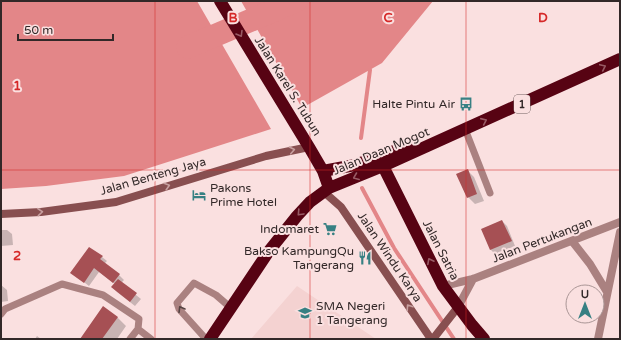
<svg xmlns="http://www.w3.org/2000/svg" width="621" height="340" viewBox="0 0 621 340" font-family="'Varela Round',sans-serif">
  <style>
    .built { fill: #f4d2d1 }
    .water { fill: #e38688 }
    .shadow { fill: #0003 }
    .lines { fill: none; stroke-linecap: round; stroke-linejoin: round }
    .stream { stroke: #e38688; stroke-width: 4 }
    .river { stroke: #e38688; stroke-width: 23 }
    .building { fill: #a65054 }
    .lane { stroke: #aa8180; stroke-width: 7 }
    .street { stroke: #aa8180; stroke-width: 8 }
    .secondary { stroke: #884f50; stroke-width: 8 }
    .highway { stroke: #570313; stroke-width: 12 }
    .oneway { stroke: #985b65 }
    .oneway2 { stroke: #c79f9f }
    .oneway3 { stroke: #564342 }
    .grid { fill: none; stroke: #d62828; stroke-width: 1; stroke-opacity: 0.55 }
    .labels { text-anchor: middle; stroke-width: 4; stroke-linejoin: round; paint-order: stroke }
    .shield { fill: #fae0e0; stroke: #6e5f5f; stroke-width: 1 }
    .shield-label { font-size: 11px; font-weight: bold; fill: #322828 }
    .street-label { font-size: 12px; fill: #322828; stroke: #fae0e0 }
    .poi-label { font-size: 12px; fill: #322828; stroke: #fae0e0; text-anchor: end }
    .grid-label { font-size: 13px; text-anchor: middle; font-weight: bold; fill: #d62828; stroke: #fae0e0; stroke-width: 4; stroke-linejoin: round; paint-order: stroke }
  </style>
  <rect width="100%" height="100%" fill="#fae0e0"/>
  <!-- built -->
  <path class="built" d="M297 286 376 339H251Z"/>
  <!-- water -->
  <path class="water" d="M1 1H197L271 129 124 176 46 186 1 189Z
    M241 1H433L382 63 302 108Z"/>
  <!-- shadow -->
  <path class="shadow" d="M467 170 474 177 484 201 475 204 468 197Z
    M502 221 507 226 515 246 495 254 491 250 482 230Z
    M1 230H7L12 234 13 245 1 246Z
    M102 257 107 261 104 264 119 275 124 280 121 283 141 299 135 306 117 292 112 287 115 284 99 272 89 286 72 273Z
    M1 285 7 290 8 301 1 302Z
    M117 317 126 326 117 339H81Z
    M37 336 41 339H35Z"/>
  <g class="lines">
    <!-- stream -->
    <path class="stream" d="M361 138 370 70
      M362 188 394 248 454 339"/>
    <!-- river -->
    <path class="river" d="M188 47 296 1"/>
  </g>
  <!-- building -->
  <path class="building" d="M468 169 477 194 467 198 456 174Z
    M502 220 512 241 490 250 481 229Z
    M89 247 103 256 100 259 120 274 113 283 94 268 84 283 70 273Z
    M118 279 137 293 130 302 111 287Z
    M103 306 118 317 102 339H80Z"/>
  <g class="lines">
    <!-- lane -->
    <path class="lane" d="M465 129 490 193
      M1 314 5 309 62 284 103 295 139 319 138 329 130 339
      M138 329 151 339
      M206 339 179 309 177 303 194 283 216 295 231 308"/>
    <!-- street -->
    <path class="street" d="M572 241 590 264 607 292
      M443 286 473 279 620 222
      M458 307 473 279
      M598 339 620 232"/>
    <!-- secondary -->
    <path class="secondary" d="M324 192 341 207 431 339
      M1 214 41 212 116 202 266 156 309 147
      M433 339 458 307"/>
    <!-- highway -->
    <path class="highway" d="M220 1 309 147 323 171 329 188
      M383 166 443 286 472 325 484 339
      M323 171 355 165 397 150 417 148
      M210 339 269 251 297 216 310 202 329 188 383 166 620 59"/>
  </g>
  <!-- one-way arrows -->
  <defs><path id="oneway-chevron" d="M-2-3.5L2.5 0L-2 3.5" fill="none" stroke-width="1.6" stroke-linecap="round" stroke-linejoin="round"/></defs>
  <g class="oneway">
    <use href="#oneway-chevron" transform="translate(240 34) rotate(59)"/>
    <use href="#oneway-chevron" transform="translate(603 67) rotate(-25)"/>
    <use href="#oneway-chevron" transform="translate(484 121) rotate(-24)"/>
    <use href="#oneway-chevron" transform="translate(356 177) rotate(158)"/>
    <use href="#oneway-chevron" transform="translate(300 213) rotate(133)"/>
    <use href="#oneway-chevron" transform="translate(430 261) rotate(-117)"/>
  </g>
  <g class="oneway2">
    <use href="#oneway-chevron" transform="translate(292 150) rotate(-12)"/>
    <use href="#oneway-chevron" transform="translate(167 186) rotate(-17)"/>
    <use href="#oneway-chevron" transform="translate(40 212) rotate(-5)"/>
    <use href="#oneway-chevron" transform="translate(409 307) rotate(-124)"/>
  </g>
  <use class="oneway3" href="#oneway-chevron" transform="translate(181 309) rotate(-121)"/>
  <!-- grid -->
  <path class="grid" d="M155 1V339M310 1V339M466 1V339M1 170H620"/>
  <!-- icons -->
  <defs>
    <g id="bus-bare" transform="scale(1.08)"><path d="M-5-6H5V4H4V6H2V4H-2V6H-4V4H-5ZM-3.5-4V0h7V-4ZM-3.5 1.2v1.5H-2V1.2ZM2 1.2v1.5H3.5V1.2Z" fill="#378083" stroke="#fae0e0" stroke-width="2.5" paint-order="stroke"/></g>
    <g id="hotel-bare" transform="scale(1.08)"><path d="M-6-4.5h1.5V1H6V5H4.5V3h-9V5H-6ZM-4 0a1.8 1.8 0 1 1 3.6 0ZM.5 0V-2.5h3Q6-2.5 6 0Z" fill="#378083" stroke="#fae0e0" stroke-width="2.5" paint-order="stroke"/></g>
    <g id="supermarket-bare" transform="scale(1.08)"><path d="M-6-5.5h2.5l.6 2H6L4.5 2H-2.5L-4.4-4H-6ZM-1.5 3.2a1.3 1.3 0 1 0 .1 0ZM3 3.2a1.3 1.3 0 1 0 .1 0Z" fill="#378083" stroke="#fae0e0" stroke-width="2.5" paint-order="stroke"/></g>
    <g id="restaurant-bare" transform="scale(1.08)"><path d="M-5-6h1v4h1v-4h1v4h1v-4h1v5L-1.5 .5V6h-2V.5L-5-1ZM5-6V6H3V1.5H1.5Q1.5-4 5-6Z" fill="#378083" stroke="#fae0e0" stroke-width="2.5" paint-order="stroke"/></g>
    <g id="school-bare" transform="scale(1.08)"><path d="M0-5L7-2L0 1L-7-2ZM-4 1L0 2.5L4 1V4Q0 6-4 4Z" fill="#378083" stroke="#fae0e0" stroke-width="2.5" paint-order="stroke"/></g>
  </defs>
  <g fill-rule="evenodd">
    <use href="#bus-bare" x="466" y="104"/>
    <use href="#hotel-bare" x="199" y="195"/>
    <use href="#supermarket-bare" x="330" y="229"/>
    <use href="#restaurant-bare" x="365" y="258"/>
    <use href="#school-bare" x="305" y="313"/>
  </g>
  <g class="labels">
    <!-- shield labels -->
    <rect class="shield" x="514" y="95" width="16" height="18" rx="3"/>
    <g class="shield-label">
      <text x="522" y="108">1</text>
    </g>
    <!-- street labels -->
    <g class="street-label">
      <text transform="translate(288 86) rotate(58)" y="4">Jalan Karel S. Tubun</text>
      <text transform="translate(381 151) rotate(-23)" y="4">Jalan Daan Mogot</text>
      <text transform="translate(153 176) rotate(-16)" y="4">Jalan Benteng Jaya</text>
      <text transform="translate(542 240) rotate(-21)" y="4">Jalan Pertukangan</text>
      <text transform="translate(441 250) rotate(63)" y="4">Jalan Satria</text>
      <text transform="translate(390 257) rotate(56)" y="4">Jalan Windu Karya</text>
    </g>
    <!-- poi labels -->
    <g class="poi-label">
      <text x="455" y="108">Halte Pintu Air</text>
      <text x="210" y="192" text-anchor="start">Pakons<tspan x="210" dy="14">Prime Hotel</tspan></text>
      <text x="319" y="233">Indomaret</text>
      <text x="354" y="255">Bakso KampungQu<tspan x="354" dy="14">Tangerang</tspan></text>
      <text x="316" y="310" text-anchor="start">SMA Negeri<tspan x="316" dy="14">1 Tangerang</tspan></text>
    </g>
  </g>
  <g class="grid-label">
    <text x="233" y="22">B</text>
    <text x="388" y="22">C</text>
    <text x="543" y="22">D</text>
    <text x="17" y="90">1</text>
    <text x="17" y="260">2</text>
  </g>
  <!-- border -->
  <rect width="621" height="340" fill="none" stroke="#322828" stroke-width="4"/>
  <!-- north arrow -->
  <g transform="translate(585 304)"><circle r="19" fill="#fae0e0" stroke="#aa9696"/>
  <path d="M0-3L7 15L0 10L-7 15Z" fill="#378083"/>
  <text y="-6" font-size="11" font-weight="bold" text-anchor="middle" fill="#322828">U</text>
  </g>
  <!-- scale -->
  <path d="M18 34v6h95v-6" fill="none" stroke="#322828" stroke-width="2"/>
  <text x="24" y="34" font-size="12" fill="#322828" stroke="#fae0e0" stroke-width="3" paint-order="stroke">50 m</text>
</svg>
